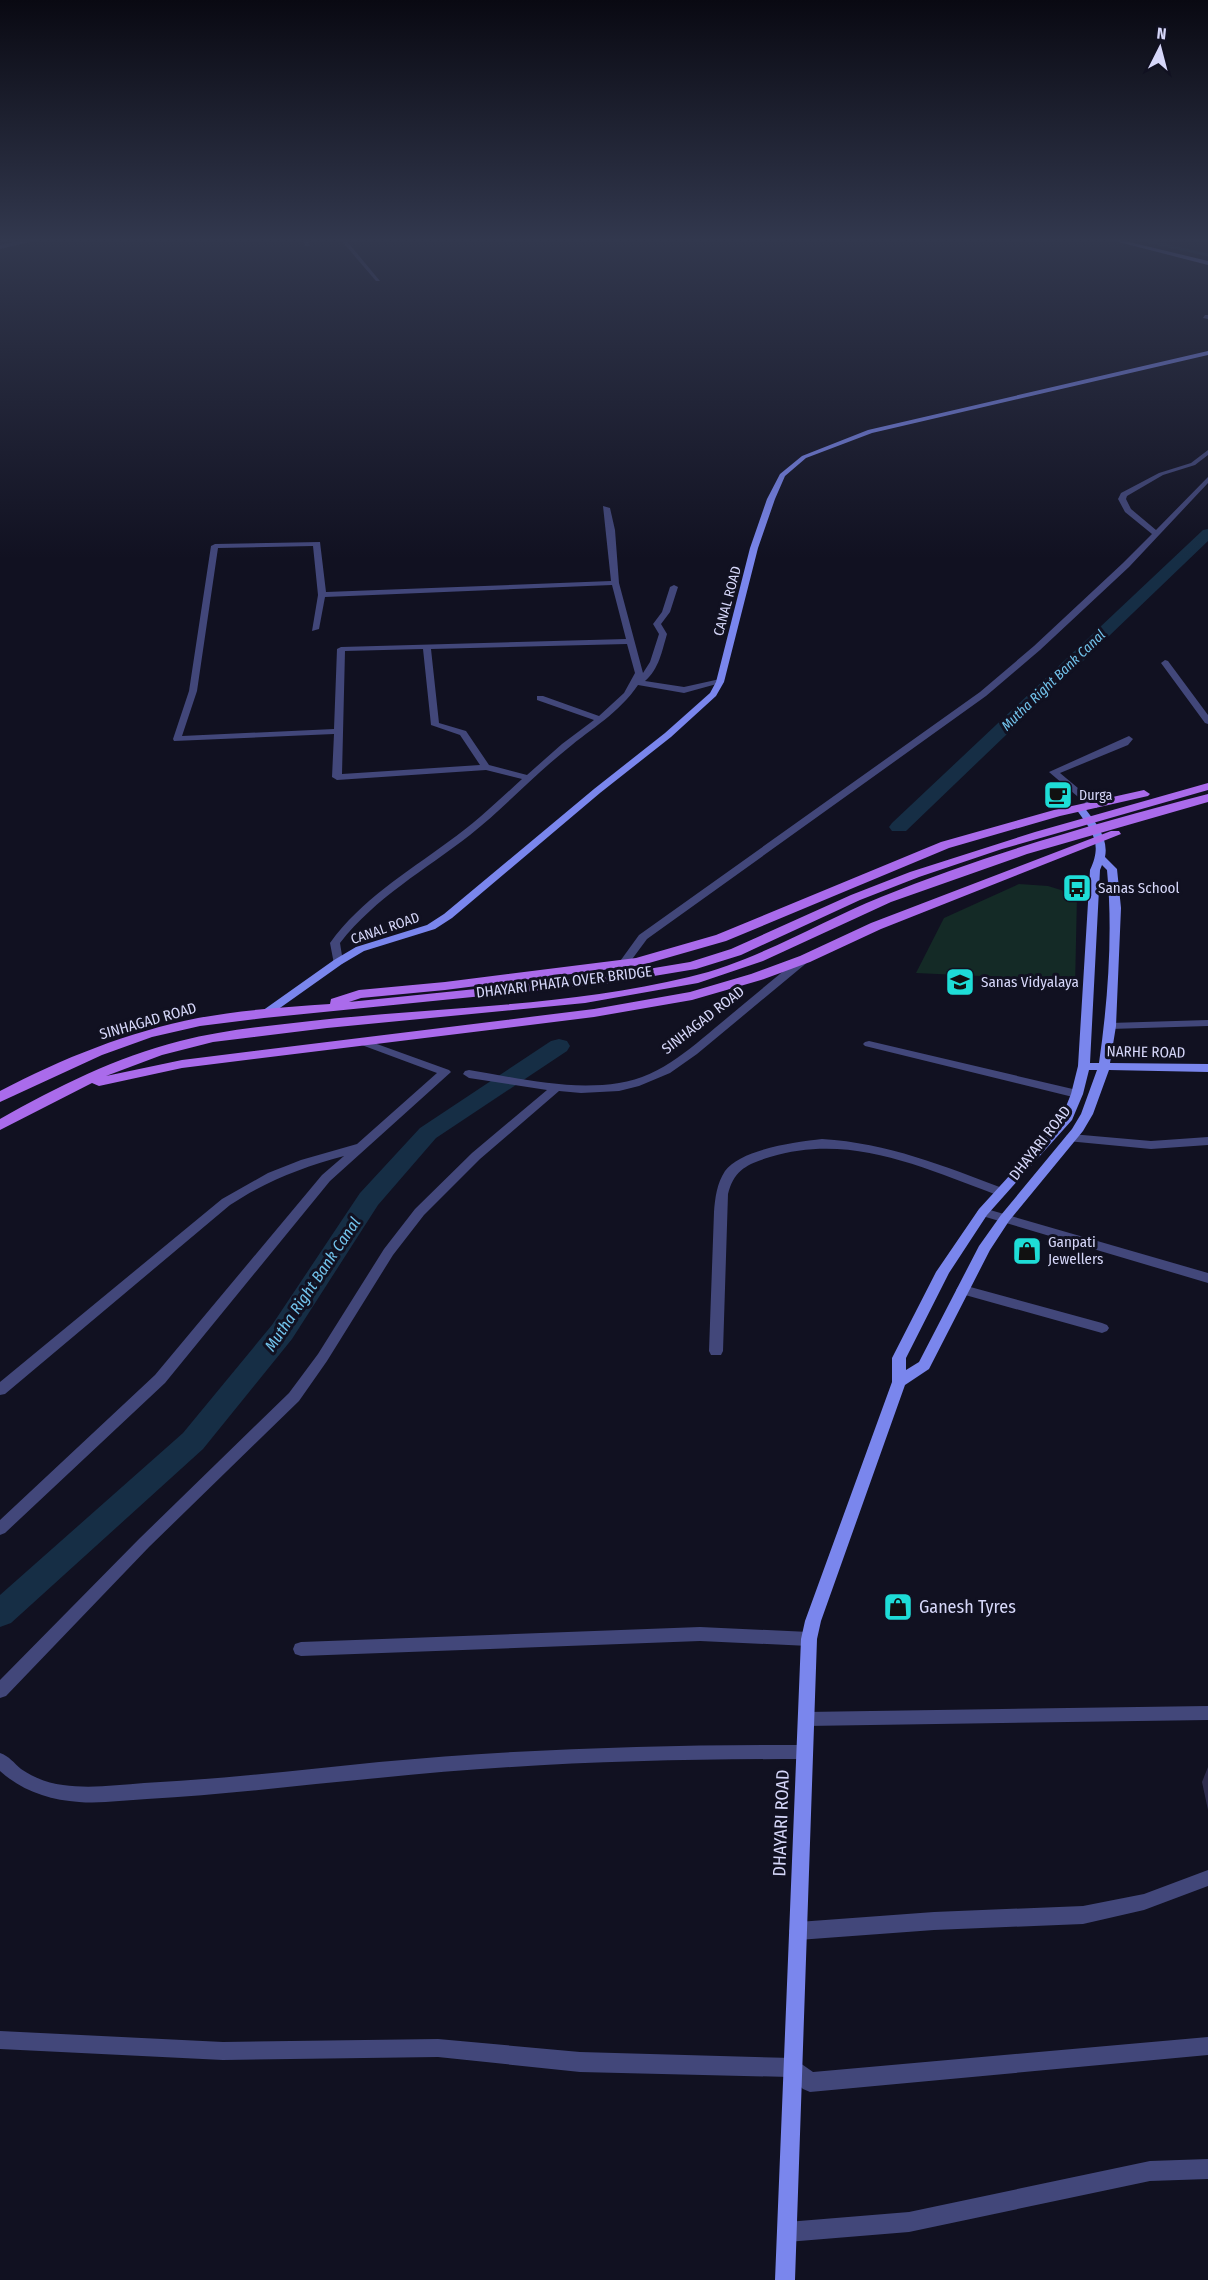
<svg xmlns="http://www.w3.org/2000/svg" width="1208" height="2280" viewBox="0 0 1208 2280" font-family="'Fira Sans Condensed',sans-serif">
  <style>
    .green { fill: #142a26 }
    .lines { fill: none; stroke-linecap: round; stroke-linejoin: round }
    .stream { stroke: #162e45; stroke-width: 3 }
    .canal { fill: #162e45; fill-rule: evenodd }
    .street { fill: #42477a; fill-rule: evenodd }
    .secondary { fill: #7a86ed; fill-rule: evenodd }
    .primary { fill: #aa6beb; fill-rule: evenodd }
    .wall { fill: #2e2c4c }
    .labels { text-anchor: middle; stroke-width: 6; stroke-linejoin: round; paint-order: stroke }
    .far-street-label { font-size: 14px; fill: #d6d7f9; stroke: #111121 }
    .far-water-label { font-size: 14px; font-style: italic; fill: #72c3ec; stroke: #111121 }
    .far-poi-label { font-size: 14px; fill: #d6d7f9; stroke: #111121; text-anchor: start }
    .poi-label { font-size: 15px; fill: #d6d7f9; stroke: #111121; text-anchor: start }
    .street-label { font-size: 15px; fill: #d6d7f9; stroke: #111121 }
    .water-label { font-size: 16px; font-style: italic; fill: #72c3ec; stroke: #111121 }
    .near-poi-label { font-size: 18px; fill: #d6d7f9; stroke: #111121; text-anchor: start }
    .near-street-label { font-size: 18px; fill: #d6d7f9; stroke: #111121 }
  </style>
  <rect width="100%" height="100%" fill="#111121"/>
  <!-- green -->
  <path class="green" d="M1019 884 1048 886 1077 895 1075 988 1025 978 916 973 944 918Z"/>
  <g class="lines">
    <!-- stream -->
    <path class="stream" d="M1137 239 1208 255"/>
    <!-- canal -->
    <path class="canal" d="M1208 529V541L906 831H892L889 827 892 823 1203 530Z
      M559 1039 567 1041 570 1046 567 1051 436 1138 378 1205 292 1339 203 1449 11 1623 0 1627V1595L183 1433 272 1325 360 1193 420 1128 551 1041Z"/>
    <!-- street -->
    <path class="street" d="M30 239H42L0 249V245Z
      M302 239H307L310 246H306Z
      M340 239H345L380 281H376Z
      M1205 315H1208V319L1203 318Z
      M1208 450V455L1195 465 1163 475 1127 496 1126 499 1131 509 1156 530 1208 477V483L1129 567 1040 650 986 696 647 939 627 966H619L618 964 639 935 980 692 1034 646 1123 563 1152 534 1125 512 1118 499 1121 493 1159 473 1191 463Z
      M603 506 610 508 615 530 619 583 643 673 650 662 659 634 653 624 662 612 670 587 674 585 678 587 670 612 661 624 667 634C662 651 659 669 645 681L684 687 720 679 724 682 684 693 638 685C619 713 592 728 567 749 533 776 504 808 470 835 425 870 376 897 340 943L343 962 342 964H334L330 943C361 900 406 873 448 842 475 823 498 801 522 779L486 770 337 780 332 777 334 734 174 741 173 739 189 691 211 546 215 544 320 542 326 592 611 581ZM313 546 318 595 312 631 319 629 325 597 612 585 626 639 341 647 337 649 334 729 182 736 197 691 218 548ZM627 644 635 673 624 693 599 716 543 696H537V700L594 720 562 744 527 775 489 765 466 731 439 723 431 649ZM423 649 431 725 460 735 480 765 342 774 345 651Z
      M1165 660 1168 661 1208 715V724L1205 723 1161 663Z
      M1129 736 1133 739 1128 745 1060 773 1097 804V808H1091L1049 772Z
      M805 956 809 957 810 959 809 961 697 1054 670 1073 639 1086 619 1091 581 1093 559 1091 480 1159 424 1215 393 1255 327 1361 299 1401 149 1547 6 1696 0 1698V1680L139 1539 289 1393 318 1354 384 1249 415 1209 472 1153 547 1090 469 1078 463 1074 465 1071 469 1070C518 1078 569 1091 619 1083 662 1077 695 1044 727 1018 752 997 776 977 801 957Z
      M1208 1020V1026L1110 1029 1104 1026 1110 1023Z
      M363 1039 449 1070 451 1072 330 1181 165 1383 5 1533 0 1535V1520L155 1375 322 1175 344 1156C303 1167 266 1181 230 1205L5 1394 0 1395V1382L222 1199 268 1173 301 1160 357 1144 437 1073 359 1044 357 1042 359 1040Z
      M869 1041 1077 1090 1083 1094 1077 1098 865 1046 863 1044 865 1042Z
      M1071 1134 1151 1141 1208 1137V1145L1151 1149 1067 1141 1065 1138 1067 1135Z
      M822 1139C888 1143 944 1166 1005 1189L1007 1192 1001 1196 997 1195C921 1167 851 1133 770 1157 747 1164 734 1170 728 1194L723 1351 721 1355H711L709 1351 714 1212C715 1198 717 1183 725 1171 741 1149 796 1142 822 1139Z
      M983 1208 1208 1273V1283L979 1215 977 1212Z
      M963 1285 1102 1323 1107 1325 1109 1328 1107 1331 1102 1333 958 1293 956 1290 958 1287Z
      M700 1627 809 1632 815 1634 817 1639 815 1644 809 1646 700 1641 301 1656 295 1654 293 1649 295 1644 301 1642Z
      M1208 1706V1720L806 1726 800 1724 798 1719 800 1714 806 1712Z
      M805 1745 811 1747 813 1752 811 1757 805 1759C662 1759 520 1763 378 1778 301 1785 224 1795 147 1799 124 1800 101 1804 79 1802 50 1800 22 1791 0 1771V1753C9 1756 14 1763 21 1769 34 1778 48 1783 63 1785 90 1789 117 1785 144 1783 223 1779 301 1770 379 1762 521 1749 663 1744 805 1745Z
      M1208 1870V1886L1144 1910 1083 1924 934 1930 798 1940 792 1937 789 1931 792 1925 798 1922 934 1912 1083 1906 1144 1894Z
      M0 2031 223 2042 438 2039 580 2052 793 2058 813 2072 1208 2037V2055L810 2092 803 2089 790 2077 580 2072 438 2057 223 2060 0 2049Z
      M1208 2159V2179L1150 2181 909 2232 787 2242 780 2239 777 2232 780 2225 787 2222 909 2212 1150 2161Z"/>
    <!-- secondary -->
    <path class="secondary" d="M1107 239H1117L1208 261V265Z
      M1208 351V355L872 433 806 458 785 476 775 499 758 548 724 682 716 696 671 737 600 793 452 918 435 929 364 951 342 964 270 1015H262L260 1013 262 1011 334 960 356 947 427 925 444 914 594 789 665 733 710 693 716 682 750 548 767 499 780 474 802 456 868 430Z
      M1081 806 1084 807C1095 822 1109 838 1105 857L1117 869 1121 908 1116 1026 1110 1063 1208 1064V1072L1109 1070 1093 1114 1083 1131 1009 1221 990 1250 929 1369 905 1385 821 1621 817 1639 795 2280H775L801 1639 805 1621 892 1382V1358L936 1272 979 1209 1061 1119 1071 1094 1078 1066 1090 870C1103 843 1092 831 1076 809ZM1102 865 1107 870C1113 933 1108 1000 1099 1063H1090L1100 870ZM1089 1070H1097L1081 1114 1072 1129 1001 1215 979 1246 919 1362 906 1370V1358L949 1273 987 1215 1072 1120 1083 1094Z"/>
    <!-- primary -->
    <path class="primary" d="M1208 783V790L1002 849 919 877 860 900 741 955 696 969 612 983 264 1018 200 1026 152 1037 102 1055 0 1102V1091C63 1058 128 1032 198 1018 241 1010 286 1007 330 1004L331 999 359 990 445 982 636 958 716 935 941 842 1054 810 1144 790 1150 794 1148 796 1060 816 949 848 726 941 642 965 445 990 361 998 349 1002 612 975 690 962 731 949 851 895 910 872 1035 832Z
      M1208 794V802L1027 854 891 902 763 961 698 983 585 1003 327 1028 213 1042 162 1055 106 1076 182 1060 594 1009 690 992 751 974 800 956 871 923 1111 831H1119L1121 834 881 929 810 962 761 980 692 1000 594 1017 182 1068 99 1086 92 1083 0 1130V1119C57 1087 116 1057 180 1041 223 1030 267 1026 311 1021 436 1007 566 1007 689 977 757 961 817 923 881 897 986 854 1098 823 1208 794Z"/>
  </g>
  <!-- wall -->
  <path class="wall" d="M1208 1767V1810L1202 1782Z"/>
  <!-- sky -->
  <linearGradient id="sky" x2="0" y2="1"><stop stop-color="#090912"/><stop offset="0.43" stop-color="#32384e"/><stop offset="1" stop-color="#32384e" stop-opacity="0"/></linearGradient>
  <rect width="1208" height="559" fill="url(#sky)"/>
  <!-- icons -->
  <defs>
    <g id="cafe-square" transform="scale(1.5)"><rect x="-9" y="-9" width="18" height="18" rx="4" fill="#1eddd7" stroke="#111121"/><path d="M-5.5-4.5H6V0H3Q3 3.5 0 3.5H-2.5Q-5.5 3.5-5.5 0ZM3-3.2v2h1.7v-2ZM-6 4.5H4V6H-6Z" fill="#111"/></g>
    <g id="bus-square" transform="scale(1.5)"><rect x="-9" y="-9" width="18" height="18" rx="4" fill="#1eddd7" stroke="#111121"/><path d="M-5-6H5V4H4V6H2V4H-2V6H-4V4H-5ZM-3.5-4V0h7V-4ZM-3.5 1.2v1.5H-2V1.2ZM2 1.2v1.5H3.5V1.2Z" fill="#111"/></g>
    <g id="school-square" transform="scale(1.5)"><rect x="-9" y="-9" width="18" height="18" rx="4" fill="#1eddd7" stroke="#111121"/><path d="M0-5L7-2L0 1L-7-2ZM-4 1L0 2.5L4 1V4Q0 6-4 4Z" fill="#111"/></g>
    <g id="shop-square" transform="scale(1.5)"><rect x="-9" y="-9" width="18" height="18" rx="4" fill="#1eddd7" stroke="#111121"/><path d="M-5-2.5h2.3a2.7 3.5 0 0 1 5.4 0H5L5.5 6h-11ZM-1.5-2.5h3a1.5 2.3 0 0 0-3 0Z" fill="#111"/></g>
  </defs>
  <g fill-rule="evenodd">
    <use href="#cafe-square" x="1058" y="795"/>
    <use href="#bus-square" x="1077" y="888"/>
    <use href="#school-square" x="960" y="982"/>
    <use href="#shop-square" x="1027" y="1251"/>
    <use href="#shop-square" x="898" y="1607"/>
  </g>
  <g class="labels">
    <!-- far-street labels -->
    <g class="far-street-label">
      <text transform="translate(727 601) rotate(-75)" y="5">CANAL ROAD</text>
      <text transform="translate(385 928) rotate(-19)" y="5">CANAL ROAD</text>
    </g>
    <!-- far-water labels -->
    <g class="far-water-label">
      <text transform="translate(1053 680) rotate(-44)" y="5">Mutha Right Bank Canal</text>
    </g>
    <!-- far-poi labels -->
    <g class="far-poi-label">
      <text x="1079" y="800">Durga</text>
    </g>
    <!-- poi labels -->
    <g class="poi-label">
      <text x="1098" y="893">Sanas School</text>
      <text x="981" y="987">Sanas Vidyalaya</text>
      <text x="1048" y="1247">Ganpati<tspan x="1048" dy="17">Jewellers</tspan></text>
    </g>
    <!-- street labels -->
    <g class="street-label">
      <text transform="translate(564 982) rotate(-7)" y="5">DHAYARI PHATA OVER BRIDGE</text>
      <text transform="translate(703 1020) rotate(-38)" y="5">SINHAGAD ROAD</text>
      <text transform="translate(148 1021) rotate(-16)" y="5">SINHAGAD ROAD</text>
      <text transform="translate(1146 1052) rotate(1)" y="5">NARHE ROAD</text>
      <text transform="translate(1040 1143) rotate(-52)" y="5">DHAYARI ROAD</text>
    </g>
    <!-- water labels -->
    <g class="water-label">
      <text transform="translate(312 1284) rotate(-56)" y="6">Mutha Right Bank Canal</text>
    </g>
    <!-- near-poi labels -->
    <g class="near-poi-label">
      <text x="919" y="1613">Ganesh Tyres</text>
    </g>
    <!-- near-street labels -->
    <g class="near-street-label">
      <text transform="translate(781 1823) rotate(-88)" y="6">DHAYARI ROAD</text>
    </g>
  </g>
  <!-- north arrow -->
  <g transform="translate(1160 48) rotate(6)" stroke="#111121" stroke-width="4.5" paint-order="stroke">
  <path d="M0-4.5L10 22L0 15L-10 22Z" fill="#d6d7f9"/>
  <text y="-9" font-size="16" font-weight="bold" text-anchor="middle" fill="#d6d7f9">N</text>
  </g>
</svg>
